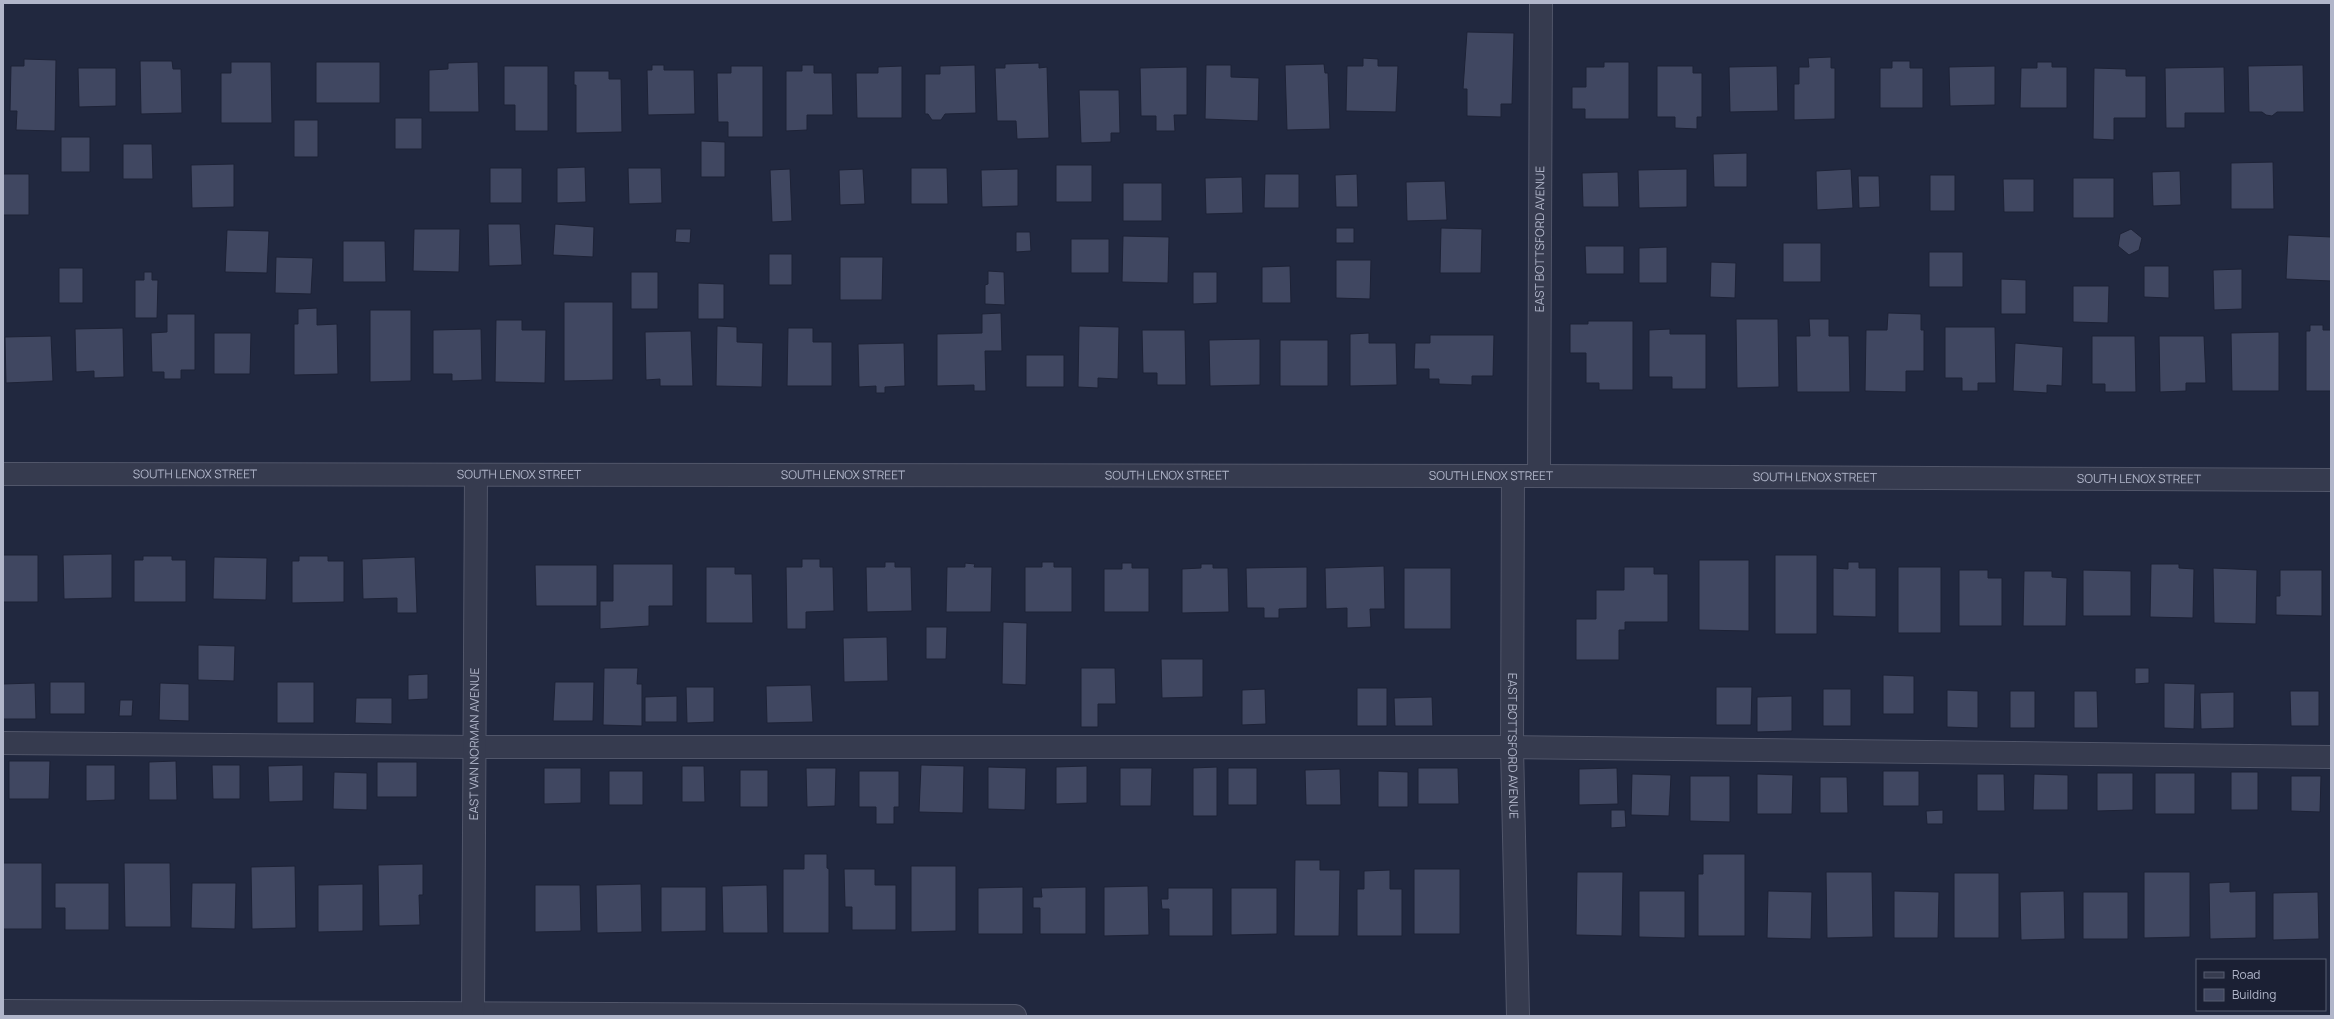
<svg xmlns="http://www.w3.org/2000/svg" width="2334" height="1019" viewBox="0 0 2334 1019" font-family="Manrope,sans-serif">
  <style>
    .building { fill: #404761; stroke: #1d2236 }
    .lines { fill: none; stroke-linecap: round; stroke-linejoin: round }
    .minor-casing { stroke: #51566a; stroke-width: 24 }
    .minor { stroke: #363b4f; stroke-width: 22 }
    .labels { text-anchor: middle; stroke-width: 4; stroke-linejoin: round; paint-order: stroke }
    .street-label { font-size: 12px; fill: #b1b6ca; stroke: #1b2034 }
  </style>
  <rect width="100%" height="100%" fill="#21283f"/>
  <!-- building -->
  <path class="building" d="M1467 32 1514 33 1512 104H1501V117L1467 116V89H1463Z
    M1831 57V68H1835V119L1794 120V84H1799V67H1809L1808 58Z
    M1363 58 1378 59V66H1398L1396 112 1346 111 1347 66H1363Z
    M24 59 56 60 55 131 16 130 17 111H10L11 66H24Z
    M140 61H172L173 69H181L182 113 141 114Z
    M1892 61H1910V68H1923V108H1880V68H1892Z
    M231 62H271L272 123H221V73H231Z
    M316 62H380V103H316Z
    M478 62 479 112H429V70L448 69V63Z
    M1604 62H1629V119H1585V109H1572V87H1586V67H1604Z
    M2037 62H2052V67H2067V108H2020L2021 68H2037Z
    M1039 63V68L1047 67 1049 138 1017 139 1016 121H997L995 68H1005V64Z
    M1324 64 1325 73H1328L1330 129 1287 130 1285 65Z
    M652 65H664V70H694L695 114 648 115 647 70H652Z
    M802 65H814V73H832L833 115H807V130L786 131V71H802Z
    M975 65 976 113 945 114 941 120H932L928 114H925V74H940V66Z
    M1206 65H1231V77L1259 78 1258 121 1205 119Z
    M2303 65 2304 112H2277L2272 116 2266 115 2262 112H2249L2248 66Z
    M504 66H548V131H515V105H504Z
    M731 66H763V137H728V122H718L717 73H731Z
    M902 66V118H857L856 73H878V67Z
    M1657 66H1693V73H1702V117H1697V129L1675 128V117H1657Z
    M1777 66 1778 111 1730 112 1729 67Z
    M1995 66V105L1950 106 1949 67Z
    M1187 67V115H1174L1175 131H1156V116H1141L1140 68Z
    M2224 67 2225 113H2185V128H2166L2165 68Z
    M78 68H116V106L79 107Z
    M2094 68 2126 69V76H2146V118H2114V140L2093 139Z
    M574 71H609V79H621L622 132 576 133V85H574Z
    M1079 90H1119L1120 133H1111V142L1081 143Z
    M395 118H422V149H395Z
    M294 120H318V157H294Z
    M61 137H90V172H61Z
    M701 141 725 142V177H701Z
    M123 144H152L153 179H123Z
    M1747 153V187H1714L1713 154Z
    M2273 162 2274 209H2231V163Z
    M234 164V207L192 208 191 165Z
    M1056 165H1092V202H1056Z
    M585 167 586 202 557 203V168Z
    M490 168H522V203H490Z
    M628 168H661L662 203 629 204Z
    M911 168H947L948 204H911Z
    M790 169 792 221 772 222 770 170Z
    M863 169 865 204 840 205 839 170Z
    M1018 169V206L982 207 981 170Z
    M1687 169V207L1639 208 1638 170Z
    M1851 169 1853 208 1817 210 1816 171Z
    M2180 171 2181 205 2153 206 2152 172Z
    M1618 172 1619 207H1583L1582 173Z
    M3 174H29V215H3Z
    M1265 174H1299V208H1264Z
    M1357 174 1358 207H1336L1335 175Z
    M1930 175H1955V211H1930Z
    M1858 176H1879L1880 207 1859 208Z
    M1242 177 1243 213 1206 214 1205 178Z
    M2073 178H2114V218H2073Z
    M2003 179H2034V212H2004Z
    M1445 181 1447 220 1407 221 1406 182Z
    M1123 183H1162V221H1123Z
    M488 224H520L522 265 489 266Z
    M555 224 594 227 593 257 553 255Z
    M1336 228H1354V243H1336Z
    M1441 228 1482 229 1481 273H1440Z
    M414 229H460L459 272 413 271Z
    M676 229H691L690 243 675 242Z
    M2131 229 2142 238 2139 250 2129 255 2118 246 2120 234Z
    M227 230 269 231 267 273 225 272Z
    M1016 232H1030L1031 251 1016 252Z
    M2288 235 2331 237V281L2286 279Z
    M1123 236 1169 237 1168 283 1122 282Z
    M1071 239H1109V273H1071Z
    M343 241H385L386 282H343Z
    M1783 243H1821V282H1783Z
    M1585 246H1624V274H1586Z
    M1667 247V283H1639V248Z
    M1929 252H1963V287H1929Z
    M769 254H792V285H769Z
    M276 257 313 258 311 294 275 293Z
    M840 257H883L882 300H840Z
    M1336 260H1371L1370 299 1336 298Z
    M1711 262 1736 263 1735 298 1710 297Z
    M1290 266 1291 303H1262V267Z
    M2144 266H2169V298L2144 297Z
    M59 268H83V303H59Z
    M2242 269V309L2214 310 2213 270Z
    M988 271 1004 272 1005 305 985 304V285L988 284Z
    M144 272H152V280H158L157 318H135V280H144Z
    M631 272H658V309H631Z
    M1193 272H1217V303L1193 304Z
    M2001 279 2026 280V314H2001Z
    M698 283 724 284V319H698Z
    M2073 286H2109L2108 323 2073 322Z
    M564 302H613V380L564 381Z
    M317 308V325L337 324 338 374 294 375V324H298V309Z
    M370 310H411V381L370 382Z
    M1001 313 1002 351H985L986 391H974V385L937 386V334L982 333V314Z
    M1888 313 1921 314V330H1924V371H1906V392L1865 391 1866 330H1887Z
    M167 314H195V370H181V379H164V372H152L151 333 167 332Z
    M1736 319H1778L1779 387 1737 388Z
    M1809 319H1829V336H1849L1850 392H1797L1796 336H1810Z
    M496 320H522V330H546L545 383 495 382Z
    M1588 321H1633V390H1599V383H1586V353H1570V324H1588Z
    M2310 325H2323V330H2331V391H2306V331H2310Z
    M717 326 737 327V342L763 343 762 387 716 386Z
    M1079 326 1119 327 1118 379 1098 378V388L1078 387Z
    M1945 327H1995L1996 383H1978V391H1962V378H1945Z
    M123 328 124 377 94 378V371L76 372 75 329Z
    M788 328H813V342H832V386H787Z
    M481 329 482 380 452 381V374H433V330Z
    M1670 329V334H1706V389H1672V377H1649V330Z
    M1142 330H1185L1186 385H1157V373H1143Z
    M691 331 693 386H660V379L646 380 645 332Z
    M2279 332V391H2232L2231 333Z
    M214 333H251L250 374H214Z
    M1369 333V343H1396L1397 385 1350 386V334Z
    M1430 335H1494L1493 376H1472V385L1439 384V379H1429V369H1414L1415 343H1430Z
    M51 336 53 381 6 383 5 337Z
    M2092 336H2135L2136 392H2105V384H2092Z
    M2159 336H2204L2206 383H2186V391L2160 392Z
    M1260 339V385L1210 386 1209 340Z
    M1280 340H1328V386H1280Z
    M904 343 905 386 885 387V393H876V386L859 387 858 344Z
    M2015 343 2063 347 2062 386 2047 385V393L2013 391Z
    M1026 355H1064V387H1026Z
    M112 554V598L64 599 63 555Z
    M3 555H38V602H3Z
    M1775 555H1817V634H1775Z
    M143 556H172V560H186V602H134V560H143Z
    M299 556H328V561H344V602L292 603V561H299Z
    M214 557 267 558 266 600 213 599Z
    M415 557 417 613H397V598L363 599 362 559Z
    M802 559H820V567H833L834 611 806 612V629H787L786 567H802Z
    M1699 560H1749V631L1699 630Z
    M885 562H895V567H911L912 611 867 612 866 567H885Z
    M1042 562H1054V567H1072V612H1025V567H1042Z
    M1848 562H1859V568H1876V617L1833 616V568L1848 569Z
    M965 563 975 564 974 567H992L991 612H946L947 567H965Z
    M1122 563H1132V568H1149V612H1104V569H1122Z
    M613 564H673V606H649V626L600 629V601H613Z
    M1201 564H1213V568H1228L1229 612 1182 613V569L1201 568Z
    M2151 564H2179V568L2194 569 2193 618 2150 617Z
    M535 565H597V606H536Z
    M1384 566 1385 609H1370L1371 627 1347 628V608L1326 609 1325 568Z
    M706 567H735V574H752L753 623H706Z
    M1307 567V608L1279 609V618H1264V608H1247L1246 568Z
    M1624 567H1654V574H1668V622H1625V630H1619V660H1576V619H1596V590H1624Z
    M1898 567H1941V633H1898Z
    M1404 568H1451V629H1404Z
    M2213 568 2257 570 2256 624 2214 623Z
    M1959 570H1988V578H2002V626H1959Z
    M2083 570 2131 571V616H2083Z
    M2280 570H2322V616L2276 615V596H2280Z
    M2024 571H2052V577L2067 578 2066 626H2023Z
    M1003 622 1027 623 1026 685 1002 684Z
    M926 627H947L946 659H926Z
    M887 637 888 681 844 682 843 638Z
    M198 645 235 646 234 681 198 680Z
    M1161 659H1203V697L1162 698Z
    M604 668H638L637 684H642V726L603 725Z
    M1081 668H1115L1116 704H1098V727H1081Z
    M2135 668H2149V683L2135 684Z
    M428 674V699L408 700V675Z
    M1883 675 1914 676V714H1883Z
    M50 682H85V714H50Z
    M277 682H314V723H277Z
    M555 682H594L593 721H553Z
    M35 683 36 719H3V684Z
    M160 683 189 684V721L159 720Z
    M2164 683 2195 684 2194 729 2164 728Z
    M811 685 813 722 767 723 766 686Z
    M686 687H714V722L687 723Z
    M1716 687H1752L1751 725H1716Z
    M1357 688H1387V726H1357Z
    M1265 689 1266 724 1242 725V690Z
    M1823 689H1851V726H1823Z
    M1947 690 1978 691V728L1947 727Z
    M2010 691H2035V728H2010Z
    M2074 691H2097L2098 728H2074Z
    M2290 691H2319V726H2291Z
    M2234 692V728L2201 729 2200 693Z
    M677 696V722H645V697Z
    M1792 696V731L1757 732V697Z
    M1432 697 1433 726H1395L1394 698Z
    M356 698H392V724L355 723Z
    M120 700H133L132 716H119Z
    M9 761H50L49 799H9Z
    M176 761 177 800H149V762Z
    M377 762H417V797H377Z
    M86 765H115V800L86 801Z
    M212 765H240V799H213Z
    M303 765V801L269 802 268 766Z
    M921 765 964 766 963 813 919 812Z
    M682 766H704L705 802H682Z
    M1087 766V803L1056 804V767Z
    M988 767 1026 768 1025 810 988 809Z
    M1217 767V816H1193V768Z
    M544 768H581V803L544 804Z
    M806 768H836L835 806 807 807Z
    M1120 768H1152L1151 806H1120Z
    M1228 768H1257V805H1228Z
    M1418 768H1458L1459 804H1418Z
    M1617 768 1618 804 1579 805V769Z
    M1340 769 1341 805H1306L1305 770Z
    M740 770H768V807H740Z
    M609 771H643V805H609Z
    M859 771H899V807H894V824H876V807H859Z
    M1378 771 1408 772V807H1378Z
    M1883 771H1919V806H1883Z
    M334 772 367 773V810L333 809Z
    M2231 772H2258V810H2231Z
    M2097 773H2133V810L2097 811Z
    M2155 773H2195V814H2155Z
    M1632 774 1671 775 1669 816 1631 815Z
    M1757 774 1793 775 1792 814H1757Z
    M1977 774H2004L2005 811H1977Z
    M2034 774 2068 775V810H2033Z
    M1690 776H1730V822L1690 821Z
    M2291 776H2321L2320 812 2291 811Z
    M1820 777H1847L1848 813H1820Z
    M1611 810H1625L1626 827 1611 828Z
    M1943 810V824H1927L1926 811Z
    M804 854H827V868L829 869V933H783V869H804Z
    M1703 854H1745V936H1698V874H1703Z
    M1295 860H1320V870H1340L1339 936H1294Z
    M3 863H42V929H3Z
    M124 863H170L171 927H125Z
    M423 864V895H419L420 925 379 926 378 865Z
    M295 866 296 928 252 929 251 867Z
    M911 866H956V931L911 932Z
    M844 869H875V885H896V930H852V907H845Z
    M1414 869H1460V934H1414Z
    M1390 870V889H1402V936H1357V889H1364V871Z
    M1577 872H1623L1622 936 1576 935Z
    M1826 872H1872L1873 937 1827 938Z
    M2144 872H2190V937L2144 938Z
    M1954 873H1999V938H1954Z
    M2230 882V892L2256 891V938L2210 939 2209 883Z
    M55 883H109V930H65V908H55Z
    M192 883H236L235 929 191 928Z
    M363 884V931L318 932V885Z
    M641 884 642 932 597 933 596 885Z
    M535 885H580L581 931 535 932Z
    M767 885 768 933H723L722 886Z
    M1148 886 1149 935 1104 936V887Z
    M661 887H706V931L661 932Z
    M1023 887V934H978V888Z
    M1086 887V934H1040V908H1033V897H1042L1041 888Z
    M1168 888H1213V936H1169V909H1162L1161 899H1168Z
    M1231 888H1277V934L1231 935Z
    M1639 891H1685V938L1639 937Z
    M1768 891 1812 892 1811 939 1767 938Z
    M1894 891 1939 892 1938 938H1894Z
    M2064 891 2065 939 2021 940 2020 892Z
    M2083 892H2128V939H2083Z
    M2318 892 2319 939 2273 940V893Z"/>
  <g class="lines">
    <!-- minor casing -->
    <g class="minor-casing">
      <g id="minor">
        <path id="s1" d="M3 474 1539 476 2331 480"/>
        <path id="s2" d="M1539 476 1541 3"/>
        <path id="s3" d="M1513 477 1512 747 1518 1016"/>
        <path d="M3 743 475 747H1512L2331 757"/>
        <path d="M3 1011 1015 1016"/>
        <path id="s4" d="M473 1013 476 475"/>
      </g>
    </g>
    <!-- minor -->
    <use href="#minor" class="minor"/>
  </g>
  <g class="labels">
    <!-- street labels -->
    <g class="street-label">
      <text dy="4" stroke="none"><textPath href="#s2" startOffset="237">EAST BOTTSFORD AVENUE</textPath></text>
      <text dy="4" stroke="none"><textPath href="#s1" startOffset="192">SOUTH LENOX STREET</textPath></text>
      <text dy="4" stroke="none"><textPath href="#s1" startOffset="516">SOUTH LENOX STREET</textPath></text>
      <text dy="4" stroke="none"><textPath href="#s1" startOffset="840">SOUTH LENOX STREET</textPath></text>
      <text dy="4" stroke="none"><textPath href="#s1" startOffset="1164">SOUTH LENOX STREET</textPath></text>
      <text dy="4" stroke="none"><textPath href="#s1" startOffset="1488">SOUTH LENOX STREET</textPath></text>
      <text dy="4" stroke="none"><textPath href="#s1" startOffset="1812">SOUTH LENOX STREET</textPath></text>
      <text dy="4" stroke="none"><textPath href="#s1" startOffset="2136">SOUTH LENOX STREET</textPath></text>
      <text dy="4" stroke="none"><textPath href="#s4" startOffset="269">EAST VAN NORMAN AVENUE</textPath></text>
      <text dy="4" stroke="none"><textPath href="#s3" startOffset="269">EAST BOTTSFORD AVENUE</textPath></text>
    </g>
  </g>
  <!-- border -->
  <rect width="2334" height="1019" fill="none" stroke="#b1b6ca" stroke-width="8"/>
  <!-- legend -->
  <rect x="2196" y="959" width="130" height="52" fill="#1b2034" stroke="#575c70"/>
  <rect x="2204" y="972" width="20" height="6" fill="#363b4f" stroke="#575c70"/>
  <text x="2232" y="979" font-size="12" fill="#b1b6ca">Road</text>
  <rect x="2204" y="989" width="20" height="12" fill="#404761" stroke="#575c70"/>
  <text x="2232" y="999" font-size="12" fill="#b1b6ca">Building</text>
</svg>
